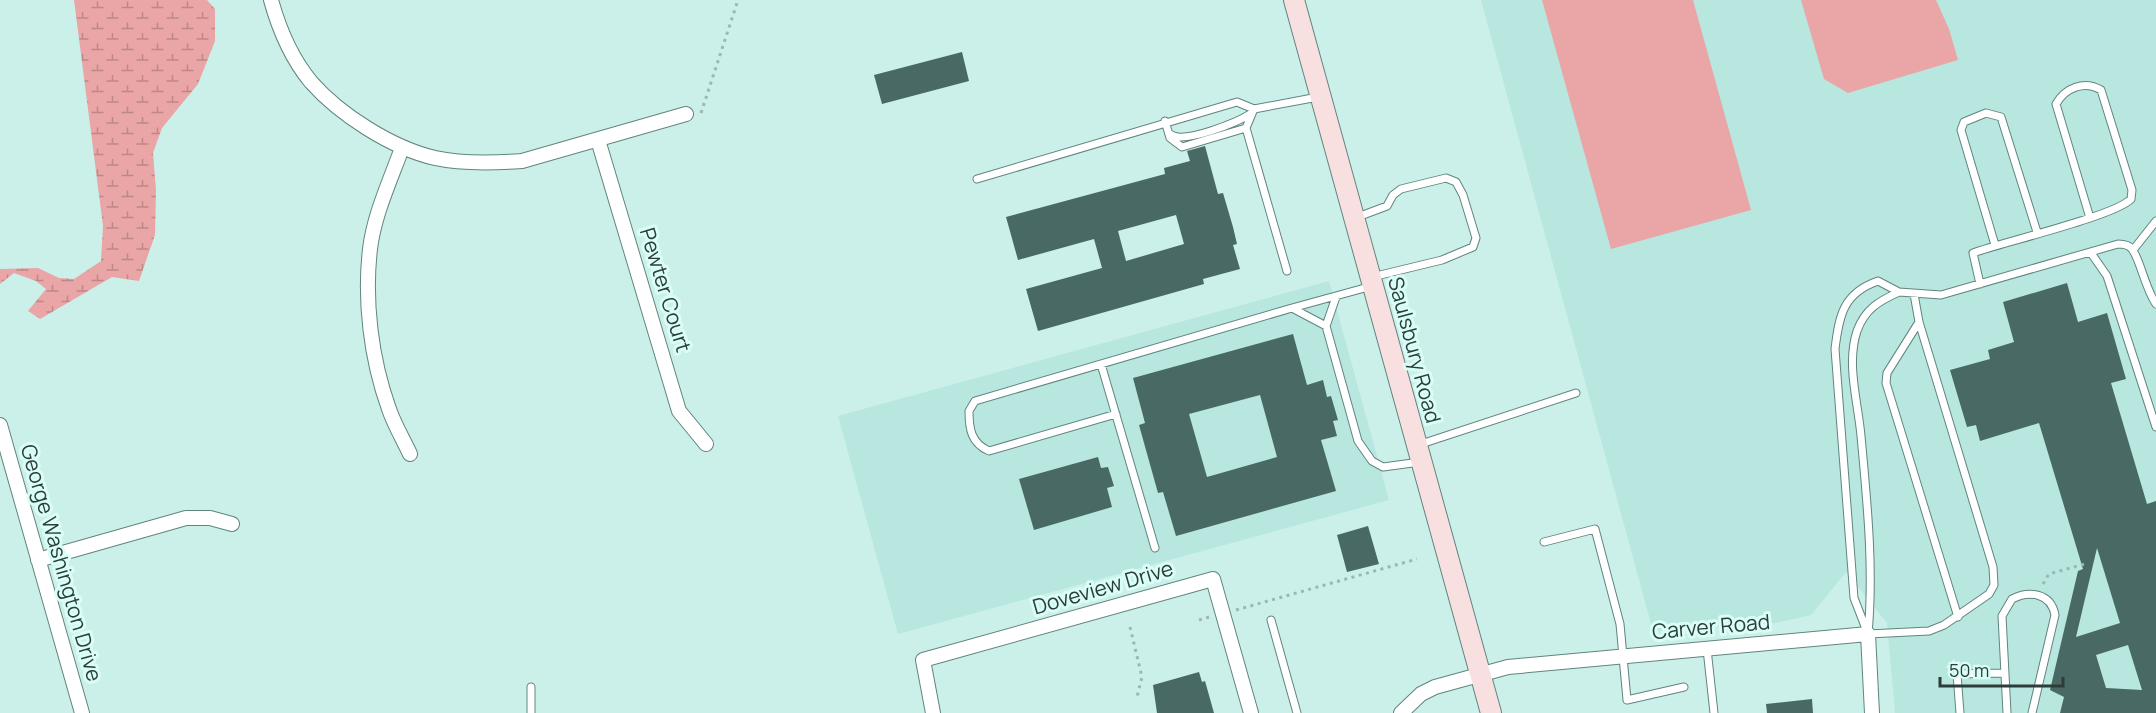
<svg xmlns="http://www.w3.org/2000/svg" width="2156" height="713" viewBox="0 0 2156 713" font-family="Manrope,sans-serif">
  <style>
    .built { fill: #b7e7df }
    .wetland { fill: url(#wetland-marsh) }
    .pitch { fill: #eaa5a6 }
    .building { fill: #486964; fill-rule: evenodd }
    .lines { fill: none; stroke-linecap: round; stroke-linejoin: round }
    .service-casing { stroke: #62847f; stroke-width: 9 }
    .minor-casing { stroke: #62847f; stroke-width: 16 }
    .secondary-casing { stroke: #62847f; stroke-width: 22 }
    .path { stroke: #9ab8b3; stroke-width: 3; stroke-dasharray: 3 4.5; stroke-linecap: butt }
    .service { stroke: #fff; stroke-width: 7 }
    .minor { stroke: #fff; stroke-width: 14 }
    .secondary { stroke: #f8e0e0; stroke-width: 20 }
    .labels { text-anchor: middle; stroke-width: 6; stroke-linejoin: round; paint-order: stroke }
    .street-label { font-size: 21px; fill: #2e3d3a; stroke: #d8fef7 }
  </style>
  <defs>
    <pattern id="wetland-marsh" width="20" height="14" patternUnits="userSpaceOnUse" patternTransform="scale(1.5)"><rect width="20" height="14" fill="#eaa5a6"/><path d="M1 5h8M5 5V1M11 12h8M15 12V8" fill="none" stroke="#be8888"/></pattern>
  </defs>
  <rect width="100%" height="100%" fill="#cbf0ea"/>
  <!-- built -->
  <path class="built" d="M1481 0H2156V713H1895L1887 623 1846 572 1811 615 1776 623 1653 631Z
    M1329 281 1389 500 898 634 838 416Z"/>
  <!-- wetland -->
  <path class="wetland" d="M74 0H207L215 9V41L198 84 162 128 153 153 156 190 155 235 139 281 112 277 40 319 28 311 46 289 36 281 14 273 0 284V269L38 268 59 278 74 279 101 261 103 226Z"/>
  <!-- pitch -->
  <path class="pitch" d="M1542 0H1693L1751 210 1611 249Z
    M1801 0H1936L1949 29 1958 60 1848 93 1824 79Z"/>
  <!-- building -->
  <path class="building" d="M962 52 969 81 882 104 874 75Z
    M1205 146 1218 194 1223 193 1233 227 1237 244 1233 245 1240 269 1203 279 1204 284 1038 331 1026 289 1102 268 1094 239 1018 260 1006 217 1165 174 1164 168 1190 161 1187 151ZM1176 215 1184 244 1126 261 1118 231Z
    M2067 283 2078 322 2107 313 2126 379 2111 383 2147 504 2156 501V713H2060L2064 697 2050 690 2078 571 2083 569 2039 423 1980 441 1976 425 1967 427 1950 370 1990 359 1988 350 2014 342 2003 302ZM2097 548 2120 623 2076 637 2088 586ZM2128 645 2142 690 2106 688 2096 655Z
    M1293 334 1307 385 1323 380 1327 397 1331 396 1338 420 1333 421 1337 436 1321 440 1336 491 1176 536 1163 492 1158 493 1139 425 1145 423 1133 378ZM1260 395 1277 457 1207 477 1189 414Z
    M1098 457 1101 468 1108 467 1114 486 1107 488 1112 507 1034 530 1019 479Z
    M1368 526 1379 564 1347 572 1337 535Z
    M1199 672 1202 682 1205 681 1214 713H1157L1153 685Z
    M1812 699 1813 713H1767L1766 704Z"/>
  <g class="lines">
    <!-- service casing -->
    <g class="service-casing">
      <path id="service" d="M1165 121 1170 138 1182 147 1246 128 1254 109
        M1246 128 1287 271
        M1170 134C1183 145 1238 122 1252 113
        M977 179 1237 102 1254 109 1318 97
        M1355 218 1387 206 1393 195 1401 189 1446 178 1456 182 1463 195 1476 238 1473 247 1442 260 1372 277
        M1995 245 1961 130 1964 122 1986 113 2001 117 2037 232
        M2133 250 2156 221
        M2091 253 2107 276 2156 427
        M1878 281 1899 292C1879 301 1865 309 1857 331 1846 364 1858 402 1861 436 1867 501 1874 568 1868 634L1854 598 1835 349C1839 316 1843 293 1878 281Z
        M1980 284 1973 253C2003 242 2115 216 2131 199L2132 190 2101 90C2084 80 2065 88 2056 104L2090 218
        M1899 292 1941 295 2118 244C2123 244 2129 245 2132 249 2140 259 2145 288 2156 304
        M1336 297 1326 326 1358 441 1372 461 1383 467 1420 462
        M1919 322 1887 373 1886 383 1958 617
        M1326 326 1292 308 1372 286
        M1101 364 1155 548
        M1116 414 989 451C971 443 969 429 969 411L975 401 1292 308
        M1418 445 1576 393
        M1544 542 1595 529 1620 624 1627 700 1684 687
        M1271 620 1297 713
        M1868 634 1929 631 1944 625 1989 594 1994 585 1993 567 1919 322 1914 294
        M1707 649 1714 713
        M531 713V687
        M1960 713 1957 674 2004 673
        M2007 713 2002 616 2012 599C2029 590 2051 593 2055 615L2032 713"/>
    </g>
    <!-- minor casing -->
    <g class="minor-casing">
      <path id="minor" d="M271 0C279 29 292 59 311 82 340 115 392 148 435 158 462 164 494 163 522 161L686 114
        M598 140 679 411 706 444
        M402 148C390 181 374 215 370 249 364 301 371 359 389 409 394 424 403 439 410 454
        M0 425 82 713
        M38 560 186 518H210L232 524
        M933 713 923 660 1213 579 1251 713
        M1401 713 1421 694 1435 687 1508 667 1868 634 1872 713"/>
    </g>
    <!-- secondary casing -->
    <g class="secondary-casing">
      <path id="secondary" d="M1294 0 1491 713"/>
    </g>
    <!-- path -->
    <path class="path" d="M701 113 738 0
      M2043 584 2049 574 2088 563
      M1236 610 1417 559
      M1199 620 1209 617
      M1130 627 1142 677 1137 697"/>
    <!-- service -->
    <use href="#service" class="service"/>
    <!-- minor -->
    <use href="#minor" class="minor"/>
    <!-- secondary -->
    <use href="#secondary" class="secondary"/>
  </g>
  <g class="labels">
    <!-- street labels -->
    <g class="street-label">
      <text transform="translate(665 290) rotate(73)" y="7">Pewter Court</text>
      <text transform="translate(1414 350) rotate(75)" y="7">Saulsbury Road</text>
      <text transform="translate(61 563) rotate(74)" y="7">George Washington Drive</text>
      <text transform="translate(1103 588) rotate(-16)" y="7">Doveview Drive</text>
      <text transform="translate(1711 627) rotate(-5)" y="7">Carver Road</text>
    </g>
  </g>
  <!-- scale -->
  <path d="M1940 677v9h123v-9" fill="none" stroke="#2e3d3a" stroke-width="3"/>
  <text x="1949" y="677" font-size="18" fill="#2e3d3a" stroke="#d8fef7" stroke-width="4.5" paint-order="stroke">50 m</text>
</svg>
